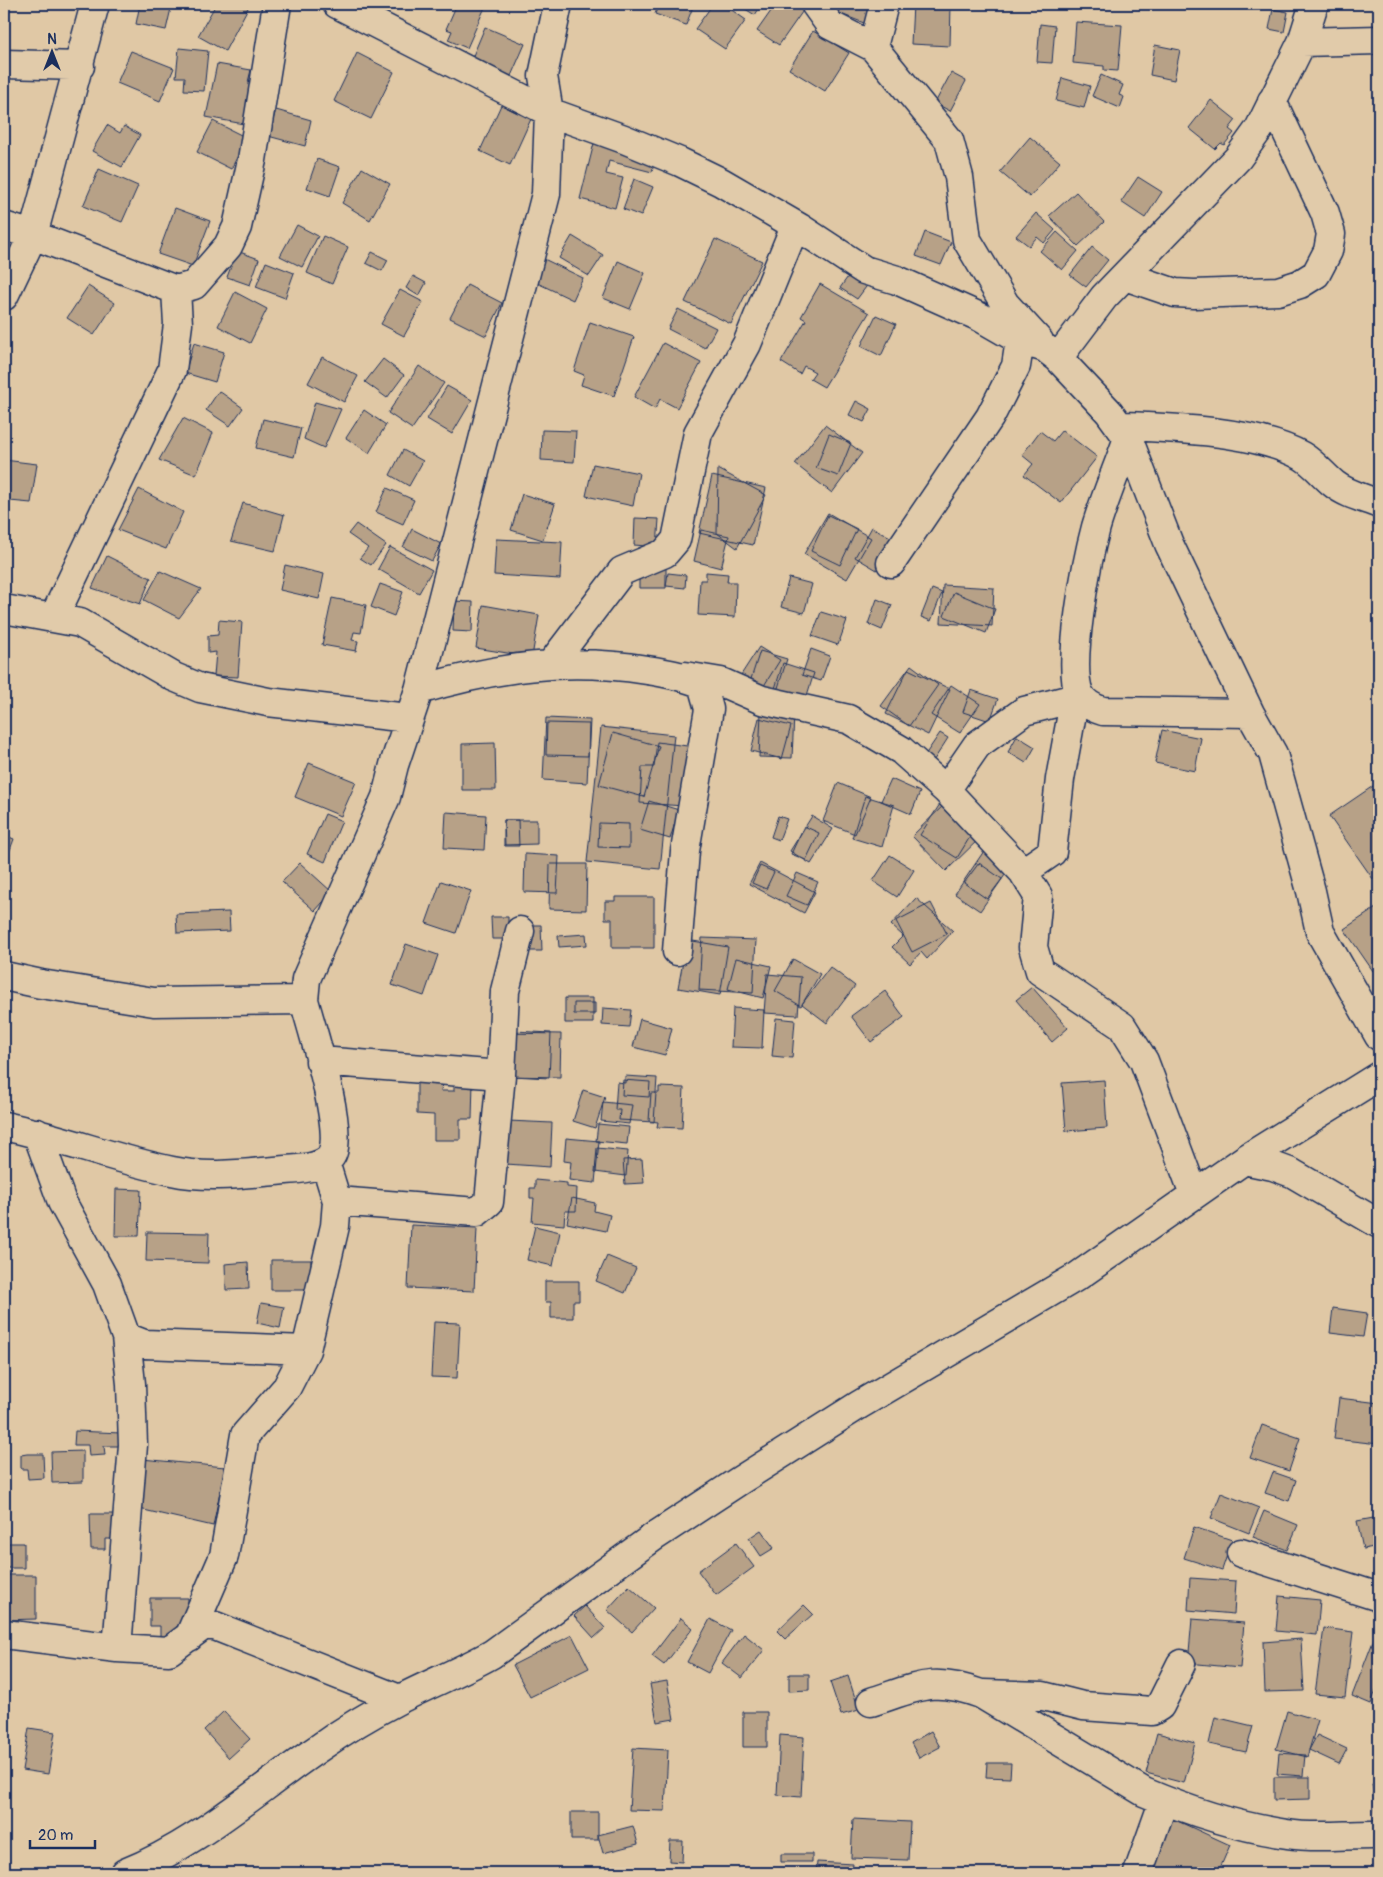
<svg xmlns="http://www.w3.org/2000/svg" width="1383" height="1877" viewBox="0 0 1383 1877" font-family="Pangolin,sans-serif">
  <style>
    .building { fill: #b7a187; stroke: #1b2f5e }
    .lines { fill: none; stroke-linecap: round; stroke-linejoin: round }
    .minor-casing { stroke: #1b2f5e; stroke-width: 31 }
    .minor { stroke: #e1cbaa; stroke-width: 28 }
  </style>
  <rect width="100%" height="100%" fill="#e0c8a5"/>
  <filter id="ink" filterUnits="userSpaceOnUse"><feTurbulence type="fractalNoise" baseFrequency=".02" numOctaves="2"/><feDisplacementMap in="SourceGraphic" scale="10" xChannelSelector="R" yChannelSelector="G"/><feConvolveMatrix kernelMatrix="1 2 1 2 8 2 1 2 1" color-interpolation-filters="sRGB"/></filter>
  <g filter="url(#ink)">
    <!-- building -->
    <path class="building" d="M140 4H172L166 30 136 24Z
      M216 4H246L249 6 225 51 198 36Z
      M457 4 486 5 467 48 448 40 452 31 446 29Z
      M659 4H694L686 25 655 14Z
      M713 4H723L746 20 725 49 695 29Z
      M737 4H762L755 15Z
      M776 4 807 5 779 45 757 31Z
      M830 4H872L864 23 828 9Z
      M913 4H951L950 46 911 44Z
      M1273 9 1288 12 1284 32 1269 29Z
      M1076 22 1122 25 1118 71 1104 70V66L1073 63Z
      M1040 24 1055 26 1052 63 1037 62Z
      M485 27 525 44 511 76 472 58Z
      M813 31 849 53 825 91 789 69Z
      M1155 45 1180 50 1174 80 1150 75Z
      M179 48 208 51 204 91 184 90 185 77H176Z
      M131 51 174 68 160 101 117 83Z
      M357 53 394 72 371 119 334 101Z
      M217 64 251 70 248 82 257 84 249 125 206 117Z
      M951 73 966 81 950 111 935 103Z
      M1101 75 1123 85 1119 95 1124 97 1120 108 1092 96Z
      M1062 78 1090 86 1084 108 1056 101Z
      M1211 100 1236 120 1229 129 1234 133 1224 145 1221 143 1215 149 1189 128Z
      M501 105 531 119 510 165 480 151Z
      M276 110 311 120 305 146 268 136Z
      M213 121 247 138 231 169 197 152Z
      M107 125 120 133 124 126 140 135 122 167 92 151Z
      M1030 137 1060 162 1030 197 1000 172Z
      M595 139 656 155 652 172 609 161 606 174 623 178 615 208 580 199Z
      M317 159 340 167 330 196 307 188Z
      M362 168 390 184 370 220 342 203Z
      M99 169 138 186 122 222 83 206Z
      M1138 177 1162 192 1145 218 1121 202Z
      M634 179 653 187 641 216 623 209Z
      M1076 192 1104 222 1078 246 1049 216Z
      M175 208 210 221 193 266 158 254Z
      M1036 213 1055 230 1044 243 1037 237 1029 246 1016 236Z
      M297 225 318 236 302 267 280 256Z
      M925 232 951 242 941 265 916 256Z
      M1057 232 1078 251 1062 270 1040 251Z
      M323 236 348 247 332 284 307 273Z
      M572 236 603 255 589 276 559 258Z
      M715 239 762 261 731 324 685 302Z
      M1092 247 1108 260 1086 287 1070 275Z
      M237 251 259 259 250 285 227 277Z
      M372 252 388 260 382 271 366 263Z
      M544 259 583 278 573 300 533 281Z
      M618 261 645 273 630 309 603 298Z
      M266 262 294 273 285 298 256 287Z
      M852 271 869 283 857 299 840 288Z
      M413 276 426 283 419 296 406 288Z
      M820 284 869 313 824 387 810 379 815 372 804 366 800 374 781 362 806 320 801 317Z
      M467 285 502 303 486 336 450 318Z
      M88 286 115 303 94 335 67 318Z
      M400 290 423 302 404 336 381 324Z
      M235 292 267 309 250 343 218 326Z
      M678 309 716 328 705 348 668 329Z
      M876 315 896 324 881 356 861 346Z
      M590 322 634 337 614 396 581 385 584 375 574 371Z
      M194 343 224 352 215 382 185 373Z
      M663 343 701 363 677 408 660 399 655 409 634 397Z
      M322 357 358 376 344 402 308 383Z
      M383 359 404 375 387 398 365 382Z
      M419 366 444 383 412 429 388 413Z
      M447 386 472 400 452 434 427 419Z
      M219 391 243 408 230 426 206 410Z
      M856 401 871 409 864 422 849 415Z
      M315 402 341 409 324 448 304 439Z
      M364 410 386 425 369 453 346 438Z
      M183 418 213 433 196 475 159 460Z
      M263 419 301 428 294 457 256 448Z
      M825 425 862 453 832 493 795 464Z
      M542 430 576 431 574 462 541 460Z
      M1062 430 1097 457 1061 503 1024 475 1033 464 1022 455 1040 431 1053 441Z
      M829 434 851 443 838 476 816 468Z
      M403 450 423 461 409 486 390 475Z
      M4 460 37 464 31 503 10 501 9 507H4Z
      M593 464 639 473 633 506 586 496Z
      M718 469 766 495 737 548 717 533Z
      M712 476 766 488 753 545 699 533Z
      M387 488 414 500 403 524 376 512Z
      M139 489 183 512 166 549 118 530Z
      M522 494 555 504 543 540 511 530Z
      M243 503 284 515 275 551 231 541Z
      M828 513 871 538 847 579 804 554Z
      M828 515 857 529 840 565 811 551Z
      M635 518 659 519 657 547 634 545Z
      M356 524 386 545 371 565 360 558 368 548 348 534Z
      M872 527 894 539 877 570 855 557Z
      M412 529 441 544 432 561 403 547Z
      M701 530 729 536 721 568 694 561Z
      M496 539 562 542 560 579 494 575Z
      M390 547 432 570 419 593 378 569Z
      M107 556 151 578 140 604 92 588Z
      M285 565 324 574 319 599 280 590Z
      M639 566H666V588H639Z
      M160 571 201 589 179 618 144 600Z
      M706 572 728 574 727 582H736L735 617 698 615 700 580H706Z
      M668 573 686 575 685 588 666 586Z
      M789 578 812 584 804 613 781 607Z
      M380 584 403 592 394 616 371 607Z
      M943 585 994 588 992 626 941 623Z
      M932 589 942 593 931 621 921 617Z
      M954 592 995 609 986 633 944 616Z
      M332 598 366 605 361 633 354 632 352 640 358 641 356 651 322 645Z
      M877 599 892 605 882 630 868 624Z
      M454 601 473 602 472 632 453 631Z
      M483 605 539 615 532 657 476 648Z
      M821 612 847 620 838 645 812 636Z
      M219 620 242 622 238 677 214 676 216 652 208 653V636L218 635Z
      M759 647 780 660 760 692 739 678Z
      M811 649 830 656 821 681 802 675Z
      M760 651 787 659 777 691 750 682Z
      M783 663 814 673 804 705 773 695Z
      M911 665 938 685 909 726 881 706Z
      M908 669 950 689 928 735 886 714Z
      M951 685 980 704 960 733 931 715Z
      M971 690 998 699 990 721 963 712Z
      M761 713 794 714 792 758 759 757Z
      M546 718 590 720 587 783 543 780Z
      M759 718 791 726 782 759 751 751Z
      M547 723 589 724 588 756 546 755Z
      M601 727 674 735 660 869 587 862Z
      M1162 730 1201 738 1195 771 1155 763Z
      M613 733 659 746 644 797 599 785Z
      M940 733 948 738 932 763 923 758Z
      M1017 736 1035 747 1026 763 1008 752Z
      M657 742 695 747 684 806 640 803 642 767H654Z
      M495 743 496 790H462V744Z
      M309 763 356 782 341 816 295 797Z
      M891 779 920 792 911 814 881 801Z
      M1379 782V875L1373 879 1329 816Z
      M838 783 871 797 855 834 823 821Z
      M865 796 894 805 882 847 852 838Z
      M949 800 984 834 946 871 912 836Z
      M649 801 679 810 670 839 640 830Z
      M940 804 976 827 957 858 920 835Z
      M446 812 486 815 484 850 444 848Z
      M325 814 342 821 325 862 307 854Z
      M778 816 787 819 779 840 771 837Z
      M812 816 833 829 811 864 790 851Z
      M504 820H537V844L504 845Z
      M504 820H518L519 846H505Z
      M599 823 629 824V848L598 847Z
      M804 826 819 833 806 860 791 854Z
      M4 835 14 839 4 866Z
      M986 848 1012 865 980 911 955 894Z
      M525 854 559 856 557 893 524 892Z
      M890 855 914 870 897 897 873 881Z
      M300 863 332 892 315 911 282 882Z
      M760 863 815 892 804 913 749 884Z
      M979 863 1002 879 987 899 964 883Z
      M550 864H587L586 910 549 909Z
      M760 866 774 872 766 889 752 883Z
      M797 873 818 882 807 905 786 896Z
      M441 881 471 891 456 933 426 923Z
      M615 897H654V948H612V919H605V901H615Z
      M916 898 953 931 927 959 921 952 910 964 892 947 903 936 891 925Z
      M931 903 947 934 912 952 896 921Z
      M1379 906V967L1373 971 1344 929Z
      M229 912 230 931 177 933 176 914Z
      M491 917H508V939H492Z
      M525 925H541L542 951H526Z
      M586 934 587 945 559 947 558 936Z
      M702 938 756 940 753 993 699 990Z
      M687 940 728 947 720 995 678 988Z
      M406 944 438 955 424 996 392 985Z
      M736 958 771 966 763 998 728 989Z
      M793 959 820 974 801 1006 775 991Z
      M830 967 855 986 827 1023 802 1004Z
      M767 974 801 977 798 1015 764 1013Z
      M1032 987 1068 1028 1052 1042 1016 1000Z
      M885 991 904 1017 871 1042 851 1016Z
      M565 998H593V1023H565Z
      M574 1003H595V1014H574Z
      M603 1008 631 1010 629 1027 602 1025Z
      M733 1008 764 1010 762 1048 731 1047Z
      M776 1018 795 1020 792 1058 772 1056Z
      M640 1019 672 1028 665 1055 633 1047Z
      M515 1031 551 1033 549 1078 513 1076Z
      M504 1033 561 1034 560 1077 503 1076Z
      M625 1076 657 1078 654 1122 619 1120 620 1110H615L617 1082 625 1083Z
      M454 1080 473 1081 472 1119H460V1140H434V1115L417 1114V1082H442L441 1091H454Z
      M623 1080 650 1082 649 1097 622 1095Z
      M1104 1080 1107 1128 1066 1131 1062 1083Z
      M659 1087 684 1088 682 1128 657 1127 658 1122 649 1121 651 1093H659Z
      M583 1090 605 1097 595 1128 573 1121Z
      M603 1102 632 1105 629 1124 601 1121Z
      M508 1121 552 1123 550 1167 506 1164Z
      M598 1124 629 1127 627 1144 596 1141Z
      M566 1138 599 1141 595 1183 569 1180 571 1162 564 1161Z
      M597 1148 628 1151 626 1176 595 1172Z
      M642 1159 644 1183 625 1184 623 1160Z
      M535 1180 567 1183V1187L577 1188 576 1211H565L564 1225 532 1222 534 1198H530V1188H535Z
      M116 1189 141 1190 139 1236H115Z
      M572 1198 595 1203 594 1211 610 1215 606 1231 567 1223Z
      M411 1225 477 1228 474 1291 408 1288Z
      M535 1226 560 1232 553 1266 527 1260Z
      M147 1232 209 1233 208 1263 146 1261Z
      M607 1256 636 1268 625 1293 596 1281Z
      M271 1260H311V1290H271Z
      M248 1262 249 1289 226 1290 225 1264Z
      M545 1281H579V1301H573V1318H551V1302H545Z
      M261 1303 284 1307 280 1328 257 1323Z
      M1333 1308 1367 1313 1363 1337 1330 1333Z
      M434 1322 460 1323 457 1378 431 1377Z
      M1339 1398 1379 1403V1444L1334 1439Z
      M1262 1425 1300 1438 1289 1471 1250 1458Z
      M75 1431 121 1433V1446H104L105 1455 89 1456 88 1445H74Z
      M83 1451V1482L52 1483 51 1452Z
      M27 1454H43L44 1478 28 1479 27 1469H21V1455Z
      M142 1459 225 1467 213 1526 135 1508Z
      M1273 1472 1296 1480 1289 1501 1265 1493Z
      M1221 1493 1259 1508 1249 1533 1211 1518Z
      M1264 1511 1298 1525 1287 1550 1253 1537Z
      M90 1514H122V1539H105V1549H91Z
      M1379 1517V1546L1363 1549 1357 1521Z
      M1194 1527 1232 1540 1222 1570 1184 1558Z
      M761 1530 774 1548 761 1556 749 1538Z
      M4 1543H24V1568H4Z
      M736 1543 754 1567 716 1595 698 1571Z
      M4 1575H36V1619L4 1620Z
      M1190 1578 1236 1581 1234 1614 1188 1610Z
      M629 1586 654 1608 632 1632 607 1610Z
      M1279 1596 1320 1600 1317 1635 1276 1631Z
      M150 1598H188V1626H177L176 1638 160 1637V1626H150Z
      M804 1605 813 1614 785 1639 777 1631Z
      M585 1606 605 1628 594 1638 574 1616Z
      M681 1618 693 1628 664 1665 652 1656Z
      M710 1619 731 1630 708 1673 687 1662Z
      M1192 1619 1244 1623 1240 1668 1188 1663Z
      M1379 1626V1682L1371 1704 1352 1696Z
      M1324 1628 1353 1632 1345 1697 1315 1694Z
      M744 1634 764 1650 742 1678 722 1663Z
      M572 1635 589 1668 530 1697 513 1665Z
      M1301 1639 1304 1691 1265 1692 1263 1642Z
      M789 1674H809V1690L789 1691Z
      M848 1676 859 1710 841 1715 830 1682Z
      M667 1681 674 1719 657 1722 650 1684Z
      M224 1711 250 1739 229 1758 204 1730Z
      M1287 1711 1318 1720 1307 1757 1276 1749Z
      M743 1712H767V1747H743Z
      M1215 1717 1253 1726 1246 1752 1209 1744Z
      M29 1728 55 1732 48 1774 22 1770Z
      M931 1731 940 1747 919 1758 911 1743Z
      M1157 1733 1195 1743 1184 1783 1146 1773Z
      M780 1735 804 1737 801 1797 777 1795Z
      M1317 1735 1347 1749 1339 1764 1309 1750Z
      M633 1748 668 1750 665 1811 629 1810Z
      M1279 1753 1305 1755 1303 1776 1277 1774Z
      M987 1763H1011L1010 1778 986 1777Z
      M1274 1777H1310V1799L1274 1800Z
      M1379 1783V1819H1377L1372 1784Z
      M571 1812H598V1840H571Z
      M1171 1818 1230 1845 1218 1873H1168L1150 1865Z
      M853 1819 910 1822 908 1860 851 1858Z
      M633 1826 638 1844 603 1853 598 1835Z
      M670 1841H683L682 1862 669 1861Z
      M781 1854H812V1862H781Z
      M817 1862 853 1864 852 1873H816Z"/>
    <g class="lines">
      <!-- minor casing -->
      <g class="minor-casing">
        <path id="minor" d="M337 4 549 112 624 139 680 162 721 182 800 228 864 270 897 280 980 317 1020 340 1045 348 1058 358 1109 412 1128 438 1169 544 1250 713 1273 754 1311 891 1320 932 1379 1036
          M815 4 830 25 873 47 949 140 959 177 967 240 1005 304 1039 341
          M1302 42 1379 40
          M873 47 884 4
          M4 64 80 66
          M4 226 33 235 176 290 194 285 228 246 237 227 252 160 277 4
          M1125 276 1175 293 1194 294 1278 291 1300 284 1316 274 1328 251 1331 234 1325 213 1272 101
          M4 296 33 235 95 4
          M1058 358 1104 297 1238 158 1259 129 1302 42 1314 4
          M1122 426C1174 428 1257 431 1302 456 1314 463 1323 475 1334 484 1346 494 1364 498 1379 504
          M1128 438C1118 467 1105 497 1096 527 1087 560 1067 663 1079 693 1083 702 1093 708 1103 711L1250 713
          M891 563 990 417 1016 366 1020 340
          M4 609 80 623 174 677 200 688 268 702 408 718
          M54 617 172 370 178 324 176 290
          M552 663 622 571 665 553 676 540 698 433 747 344 795 226
          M685 676 721 682 762 700 848 719 901 750 946 790 1023 872 1038 896 1033 947 1040 971 1122 1026 1144 1061 1194 1194
          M419 690C496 667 567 657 647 670 667 673 684 676 702 684L709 709 685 851 677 951
          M946 790 977 745 1024 711 1075 698
          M1023 872 1052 852 1060 779 1077 686
          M4 976 41 984 154 1002 304 1000
          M320 1061 501 1075
          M4 1126C61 1138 115 1159 172 1171 209 1179 248 1173 286 1170 299 1169 328 1168 333 1152 342 1123 313 1033 304 1000L306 979 386 797 394 765 419 690 546 194 549 112 543 76 558 4
          M37 1133 62 1202 107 1284 126 1337 144 1344 306 1350
          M1244 1160 1273 1166 1292 1173 1379 1224
          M337 1201 477 1212 489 1202 501 1075 505 991 520 931
          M1241 1553 1379 1597
          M4 1634 117 1648 169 1651 203 1626H215L399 1699
          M189 1637 224 1556 245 1435 287 1387 306 1350 335 1226 337 1201 325 1162
          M117 1648 133 1445 131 1384 126 1337
          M983 1694 1043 1696 1083 1706 1152 1711 1160 1706 1181 1664
          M871 1702C918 1687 932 1676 981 1694L1144 1792C1189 1811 1238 1827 1287 1834 1317 1839 1349 1834 1379 1835
          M125 1873C198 1844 255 1791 319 1748 344 1730 373 1713 400 1699 431 1683 462 1671 492 1654L655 1536 739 1481 859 1405 1078 1276 1244 1160 1379 1076
          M1138 1873 1164 1800"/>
      </g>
      <!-- minor -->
      <use href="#minor" class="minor"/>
    </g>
  </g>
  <!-- margin -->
  <rect width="1383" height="1877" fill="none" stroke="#e1cbaa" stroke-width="20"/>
  <rect x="10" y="10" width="1363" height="1857" fill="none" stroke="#1b2f5e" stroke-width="2" filter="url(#ink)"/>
  <!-- north arrow -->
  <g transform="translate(52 52)" stroke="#e1cbaa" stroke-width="4" paint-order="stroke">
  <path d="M0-4L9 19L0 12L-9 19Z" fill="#1b2f5e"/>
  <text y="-8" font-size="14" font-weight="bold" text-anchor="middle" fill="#1b2f5e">N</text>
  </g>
  <!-- scale -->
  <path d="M30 1840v8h65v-8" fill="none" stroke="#1b2f5e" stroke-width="2.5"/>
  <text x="38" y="1840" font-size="15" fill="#1b2f5e" stroke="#e1cbaa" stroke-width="4" paint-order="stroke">20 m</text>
</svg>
